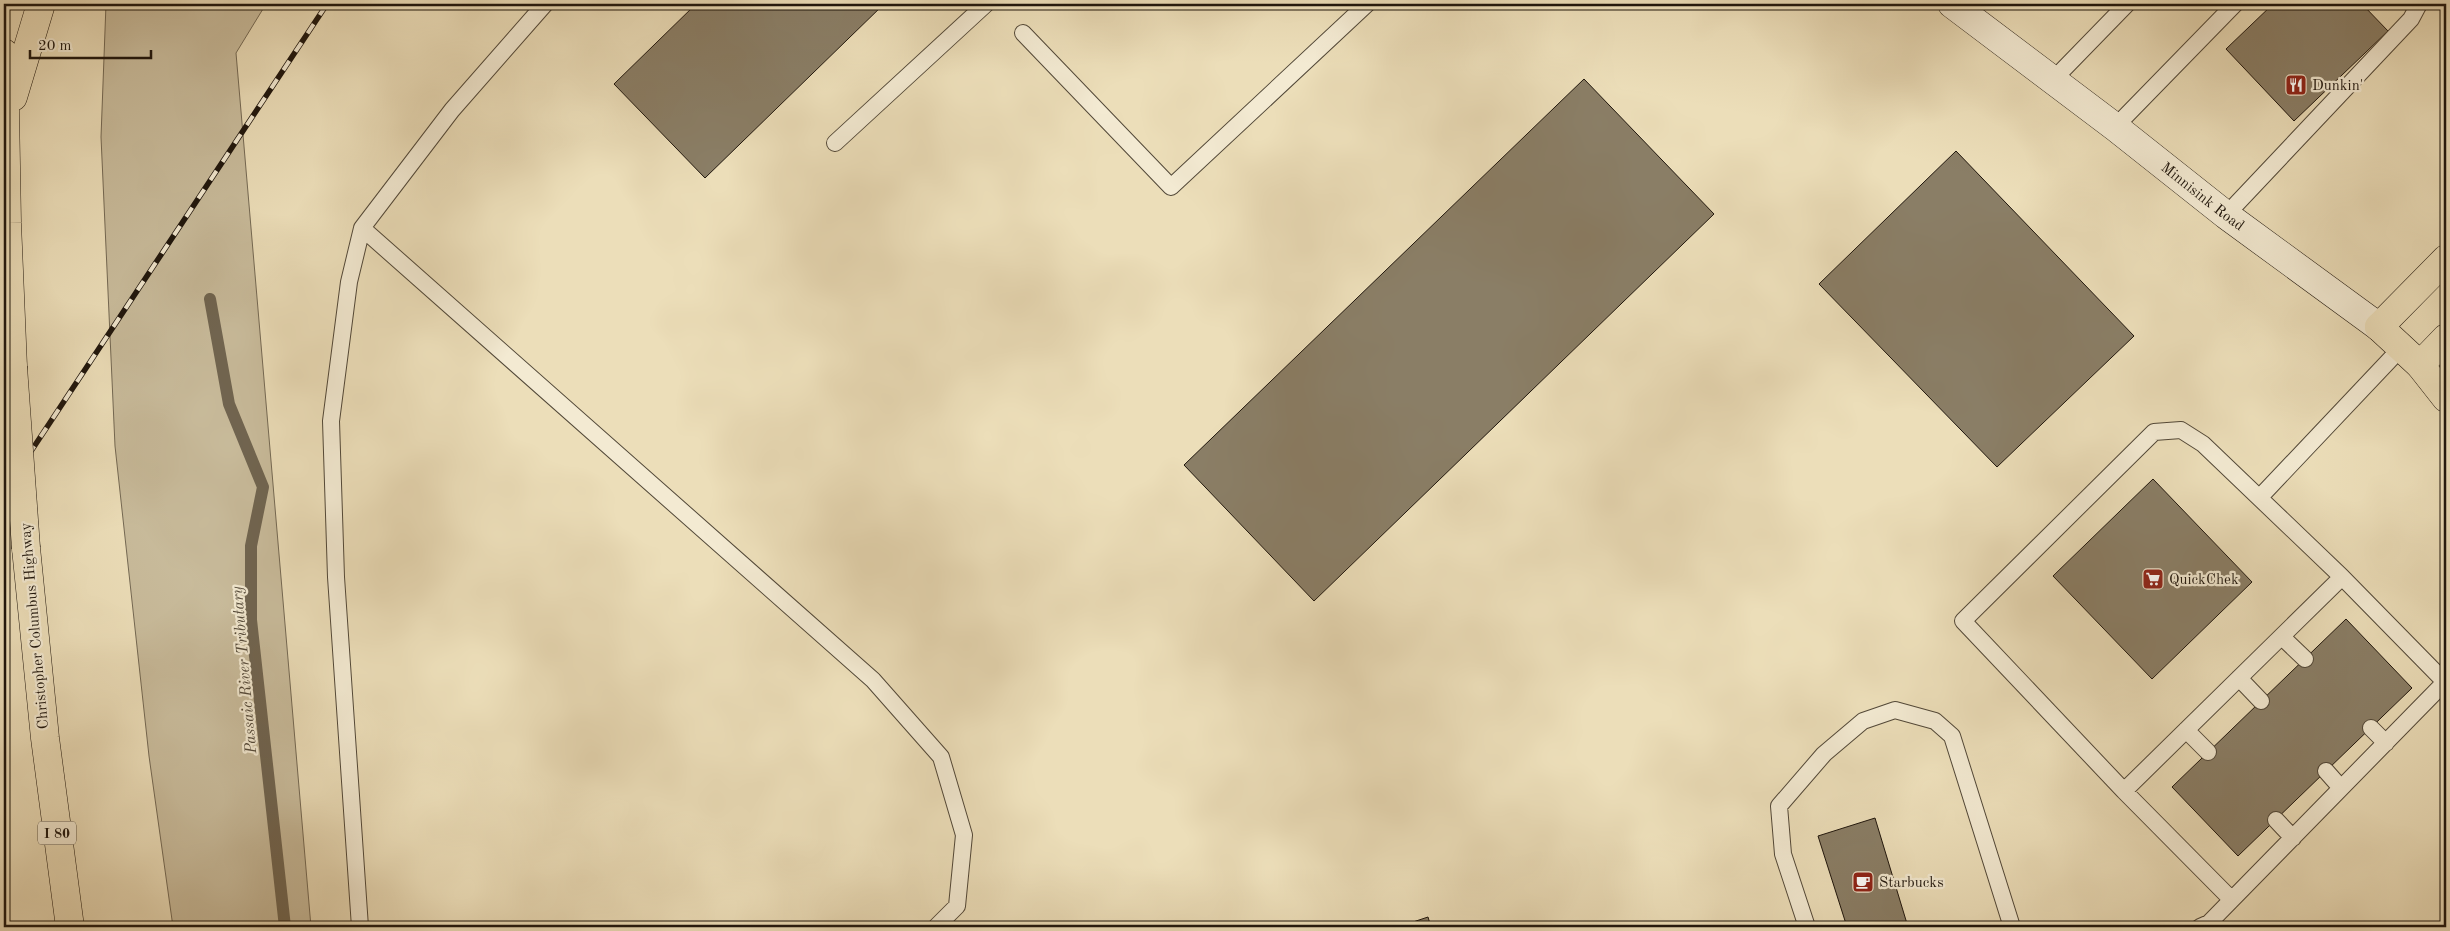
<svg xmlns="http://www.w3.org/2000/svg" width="2450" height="931" viewBox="0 0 2450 931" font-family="'Old Standard TT',serif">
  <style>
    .green { fill: #c9bc9c; stroke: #746954 }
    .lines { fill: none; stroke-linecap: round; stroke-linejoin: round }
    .stream { stroke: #706551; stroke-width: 12 }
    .building { fill: #8a7e66; stroke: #1f160d }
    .lane-casing { stroke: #524838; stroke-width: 18 }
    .secondary-casing { stroke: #1f160d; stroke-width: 29 }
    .primary-casing { stroke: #1f160d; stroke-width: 29 }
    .highway-casing { stroke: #1f160d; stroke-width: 29 }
    .lane { stroke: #f3ead2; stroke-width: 16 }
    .secondary { stroke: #f3ead2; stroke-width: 28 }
    .primary { stroke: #ecdeb9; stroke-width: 28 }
    .highway { stroke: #ecdeb9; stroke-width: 28 }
    .rail-casing { stroke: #1f160d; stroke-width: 5.5 }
    .rail { stroke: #f3ead2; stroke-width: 4; stroke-dasharray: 11; stroke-linecap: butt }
    .highway-bridge-casing { stroke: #1f160d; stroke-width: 29; stroke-linecap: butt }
    .highway-bridge { stroke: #ecdeb9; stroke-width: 28 }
    .labels { text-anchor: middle; stroke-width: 4.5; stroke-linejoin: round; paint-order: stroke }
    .shield { fill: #f3ead2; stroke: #5f5648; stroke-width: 1 }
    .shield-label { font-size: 14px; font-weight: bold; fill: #1f160d }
    .poi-label { font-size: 15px; fill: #1f160d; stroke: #f3ead2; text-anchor: start }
    .street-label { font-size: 15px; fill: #1f160d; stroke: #f3ead2 }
    .water-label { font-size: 16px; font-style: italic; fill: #554b3b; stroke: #f3ead2 }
  </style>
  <rect width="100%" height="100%" fill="#ecdeb9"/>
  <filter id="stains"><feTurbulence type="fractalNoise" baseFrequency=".004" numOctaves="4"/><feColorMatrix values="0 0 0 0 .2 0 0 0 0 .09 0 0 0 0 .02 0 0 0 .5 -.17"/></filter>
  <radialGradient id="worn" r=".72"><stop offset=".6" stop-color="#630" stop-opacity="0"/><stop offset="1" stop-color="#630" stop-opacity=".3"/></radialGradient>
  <!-- green -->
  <path class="green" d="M106 4H266L236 53 311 927H173L149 756 115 446 101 137Z"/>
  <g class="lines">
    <!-- stream -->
    <path class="stream" d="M210 299 229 404 263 487 251 546V620L285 927"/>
  </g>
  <!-- building -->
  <path class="building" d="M696 4H884L705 178 614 84Z
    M2273 4H2362L2388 31 2294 121 2226 49Z
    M1584 79 1714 214 1314 601 1184 465Z
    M1956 151 2134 336 1997 467 1819 284Z
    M2153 479 2252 582 2152 679 2053 576Z
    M2346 619 2412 688 2238 856 2172 787Z
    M1875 818 1908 927H1847L1818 836Z
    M1428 917 1431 927H1398Z"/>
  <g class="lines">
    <!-- lane casing -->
    <g class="lane-casing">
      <path id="lane" d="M1023 33 1171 187 1367 4
        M2053 80 2127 4
        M2115 127 2235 4
        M835 143 986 4
        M2226 215 2411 19 2419 4
        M362 228 873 680 941 757 964 835 957 906 936 927
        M2260 497 2401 348
        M2282 637 2305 659
        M2239 678 2261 701
        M2371 728 2386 743
        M2186 730 2208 752
        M2326 771 2341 788
        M2124 791 2342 577 2445 682 2209 923 2200 927
        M2276 820 2293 838
        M2231 899 2124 791 1963 621 2154 432 2181 430 2203 444 2342 577
        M360 927 336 577 331 421 349 282 362 228 452 110 545 4
        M1807 927 1783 854 1779 806 1824 754 1863 721 1895 710 1935 721 1952 736 2012 927"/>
    </g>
    <!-- secondary casing -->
    <g class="secondary-casing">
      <g id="secondary">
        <path id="s1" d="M1952 4 2115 127 2226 215 2379 327"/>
      </g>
    </g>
    <!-- primary casing -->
    <g class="primary-casing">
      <path id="primary" d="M2379 327 2420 365 2446 398"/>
    </g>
    <!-- highway casing -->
    <g class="highway-casing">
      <path id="highway" d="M4 53 7 223 13 367
        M13 97 41 4
        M2379 327 2446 259
        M2420 365 2446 338
        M26 548 45 738 70 927"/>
    </g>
    <!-- lane -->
    <use href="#lane" class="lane"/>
    <!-- secondary -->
    <use href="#secondary" class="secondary"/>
    <!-- primary -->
    <use href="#primary" class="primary"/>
    <!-- highway -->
    <use href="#highway" class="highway"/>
    <!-- rail casing -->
    <g class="rail-casing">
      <path id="rail" d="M4 492 327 4"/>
    </g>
    <!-- rail -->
    <use href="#rail" class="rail"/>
    <!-- highway-bridge casing -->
    <g class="highway-bridge-casing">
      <path id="highway-bridge" d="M13 367 26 548"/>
    </g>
    <!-- highway-bridge -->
    <use href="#highway-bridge" class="highway-bridge"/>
  </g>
  <!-- icons -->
  <defs>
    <g id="restaurant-square" transform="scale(1.125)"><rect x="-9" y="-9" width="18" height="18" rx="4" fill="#8f2418" stroke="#f3ead2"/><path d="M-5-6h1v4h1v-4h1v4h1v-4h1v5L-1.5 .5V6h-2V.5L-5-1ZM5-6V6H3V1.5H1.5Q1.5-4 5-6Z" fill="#fff"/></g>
    <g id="supermarket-square" transform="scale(1.125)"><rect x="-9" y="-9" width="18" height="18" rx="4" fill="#8f2418" stroke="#f3ead2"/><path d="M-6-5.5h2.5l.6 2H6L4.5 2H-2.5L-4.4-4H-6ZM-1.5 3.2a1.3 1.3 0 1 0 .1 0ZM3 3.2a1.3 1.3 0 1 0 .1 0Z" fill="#fff"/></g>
    <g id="cafe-square" transform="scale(1.125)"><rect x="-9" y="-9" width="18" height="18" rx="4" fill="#8f2418" stroke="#f3ead2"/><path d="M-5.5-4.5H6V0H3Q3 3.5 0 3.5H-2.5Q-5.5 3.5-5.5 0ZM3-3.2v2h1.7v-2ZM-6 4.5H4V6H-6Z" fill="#fff"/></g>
  </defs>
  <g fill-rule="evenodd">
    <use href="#restaurant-square" x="2296" y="85"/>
    <use href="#supermarket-square" x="2153" y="579"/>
    <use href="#cafe-square" x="1863" y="882"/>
  </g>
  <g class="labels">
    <!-- shield labels -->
    <rect class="shield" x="38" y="821.5" width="38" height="23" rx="4"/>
    <g class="shield-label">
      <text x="57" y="838">I 80</text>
    </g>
    <!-- poi labels -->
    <g class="poi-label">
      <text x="2312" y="90">Dunkin'</text>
      <text x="2169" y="584">QuickChek</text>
      <text x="1879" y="887">Starbucks</text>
    </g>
    <!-- street labels -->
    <g class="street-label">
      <text dy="5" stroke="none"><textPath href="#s1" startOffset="316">Minnisink Road</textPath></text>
      <text transform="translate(34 626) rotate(-95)" y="5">Christopher Columbus Highway</text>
    </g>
    <!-- water labels -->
    <g class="water-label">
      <text transform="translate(243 670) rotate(-95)" y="6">Passaic River Tributary</text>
    </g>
  </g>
  <!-- margin -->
  <rect width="2450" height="931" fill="none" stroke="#ecdeb9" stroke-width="20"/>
  <rect x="5" y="5" width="2440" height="921" fill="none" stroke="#1f160d" stroke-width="2.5"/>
  <rect x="10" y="10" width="2430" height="911" fill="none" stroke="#1f160d"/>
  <!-- scale -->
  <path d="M30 50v8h121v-8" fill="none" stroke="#1f160d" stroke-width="2.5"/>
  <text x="38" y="50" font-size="15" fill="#1f160d" stroke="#f3ead2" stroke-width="4" paint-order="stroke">20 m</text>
  <rect width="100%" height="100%" filter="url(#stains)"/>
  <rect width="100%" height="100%" fill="url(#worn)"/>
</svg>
